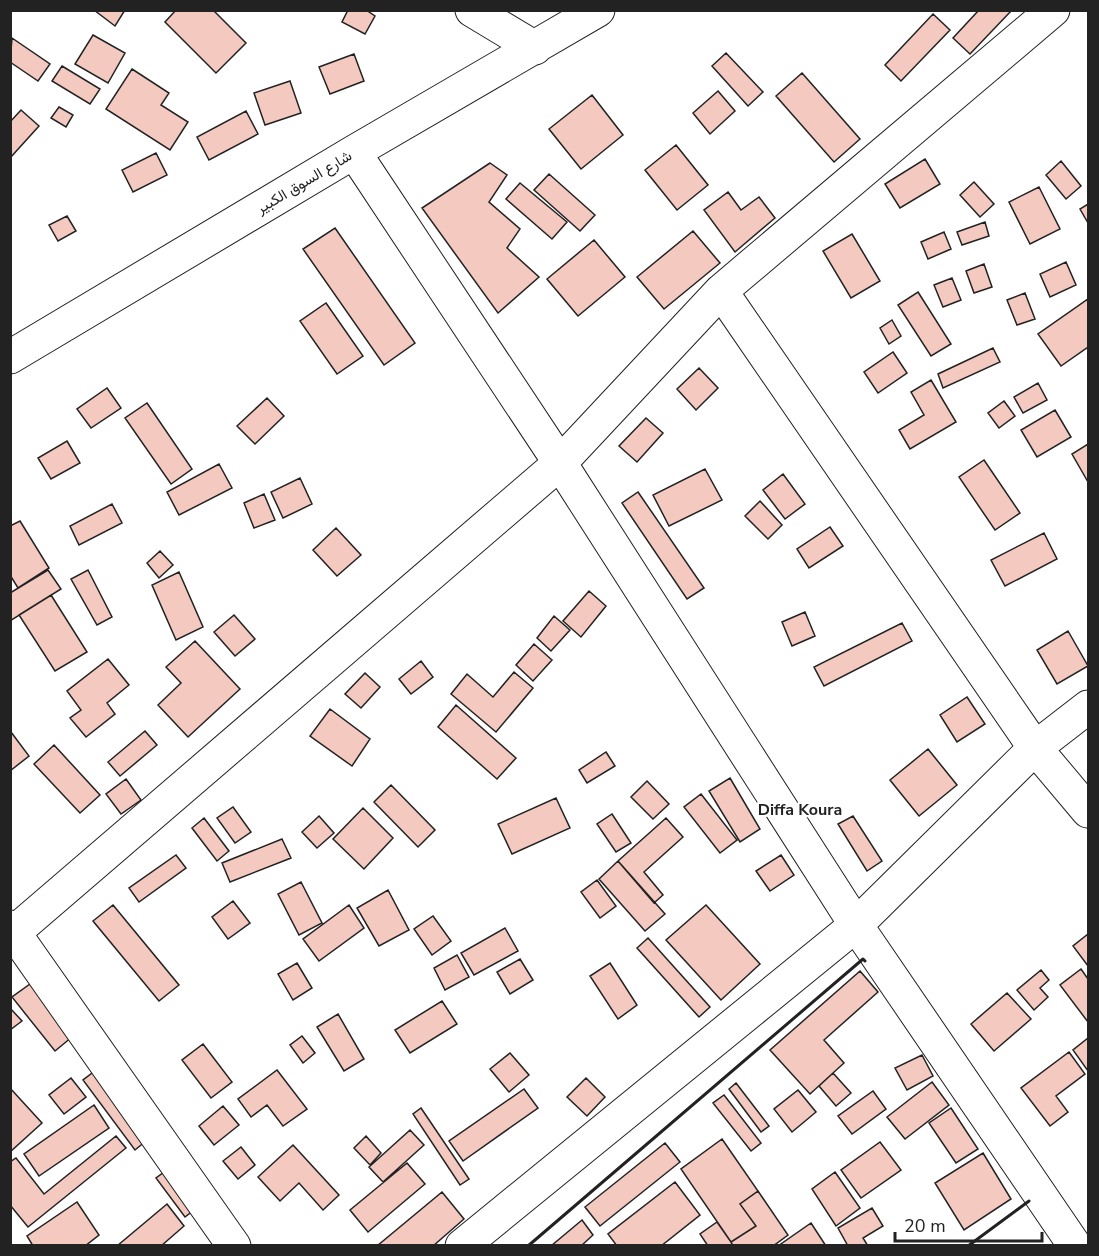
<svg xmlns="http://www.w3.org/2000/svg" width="1099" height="1256" viewBox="0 0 1099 1256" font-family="'Nunito Sans',Vazirmatn,sans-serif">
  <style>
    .building { fill: #f3c9c0; stroke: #222; stroke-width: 1.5 }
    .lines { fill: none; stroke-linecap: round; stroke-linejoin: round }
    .minor-casing { stroke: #222; stroke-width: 35 }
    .minor { stroke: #fff; stroke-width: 33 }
    .wall { stroke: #222; stroke-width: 3 }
    .labels { text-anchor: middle; stroke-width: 4.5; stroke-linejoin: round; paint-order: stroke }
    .street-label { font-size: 15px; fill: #222; stroke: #fff }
    .neighbourhood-label { font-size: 16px; font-weight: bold; fill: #222; stroke: #fff }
  </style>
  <rect width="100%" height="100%" fill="#fff"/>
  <!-- building -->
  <path class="building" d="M94 10H125L115 26Z
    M176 10H213L246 43 216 73 165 22Z
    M348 10H366L375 16 365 34 342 22Z
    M979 10H1012L970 54 953 38Z
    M933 14 950 30 901 81 885 65Z
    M93 35 125 53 108 83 75 64Z
    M12 38 50 64 38 81 10 62Z
    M726 53 763 92 748 106 712 66Z
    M354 54 364 81 330 94 319 67Z
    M62 66 100 89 90 104 52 81Z
    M132 69 169 93 161 105 188 122 170 150 106 109Z
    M802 73 860 139 834 162 776 96Z
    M290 81 301 113 265 125 254 93Z
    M718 91 735 111 710 134 693 113Z
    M592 95 623 135 581 169 549 129Z
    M59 107 73 115 66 127 51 118Z
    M21 110 39 126 10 158V122Z
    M246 111 258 134 209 160 197 137Z
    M676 145 708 185 677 210 645 170Z
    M156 153 167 175 133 192 122 170Z
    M925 159 940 184 900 208 885 184Z
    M1061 161 1081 186 1066 199 1046 175Z
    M490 163 507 175 489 202 520 229 507 248 539 277 498 313 422 208Z
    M549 174 595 215 580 231 534 190Z
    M974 182 994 204 980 217 960 195Z
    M520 183 567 222 552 239 506 199Z
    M1039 187 1060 229 1030 244 1009 202Z
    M728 192 741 210 759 197 775 218 735 252 704 210Z
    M1088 204V223L1080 209Z
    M67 216 76 231 58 241 49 225Z
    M985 222 989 236 962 245 957 232Z
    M335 228 415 343 384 365 303 249Z
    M693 231 720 263 664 309 637 277Z
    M944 232 951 249 928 259 921 242Z
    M852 234 880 281 851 298 823 251Z
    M594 240 625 277 578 316 547 279Z
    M1066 262 1076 285 1050 297 1040 274Z
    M984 264 992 287 974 293 966 271Z
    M952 278 961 300 943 307 934 285Z
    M918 292 951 344 931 356 898 305Z
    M1025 293 1035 319 1017 325 1007 300Z
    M1088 299V347L1061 366 1038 334Z
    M326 303 363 356 337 374 300 321Z
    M892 320 901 336 889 344 880 328Z
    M993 348 1000 362 943 388 938 374Z
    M893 352 907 373 878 393 864 372Z
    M699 368 718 388 696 410 677 389Z
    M931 380 956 422 910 449 899 430 924 415 911 392Z
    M1038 383 1047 400 1023 413 1014 397Z
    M107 388 121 408 91 428 77 409Z
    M267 398 284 416 255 444 237 426Z
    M1004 401 1015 416 999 428 988 413Z
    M147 403 192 469 171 484 125 418Z
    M1055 410 1071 437 1037 457 1021 430Z
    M646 418 663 433 637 462 619 446Z
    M67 441 80 463 51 479 38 458Z
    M1088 444V482L1072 454Z
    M984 460 1020 513 995 530 959 477Z
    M219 464 232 488 179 515 167 492Z
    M705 469 722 500 669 526 653 495Z
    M783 474 805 504 785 519 763 490Z
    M300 478 312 504 283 518 271 492Z
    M638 492 704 588 687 599 622 503Z
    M264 494 275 520 254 528 244 503Z
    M760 501 782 525 768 539 745 516Z
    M112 504 122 523 79 545 70 526Z
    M20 521 49 568 18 588 10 575V526Z
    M830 527 843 546 809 568 797 549Z
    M336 528 361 555 337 576 313 550Z
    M1044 533 1057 559 1005 586 991 560Z
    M160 551 173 565 159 578 147 563Z
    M48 570 61 589 10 621V593Z
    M88 570 112 617 97 625 71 579Z
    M179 572 203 627 176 640 152 585Z
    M589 591 606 606 581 637 563 621Z
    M51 595 87 652 55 671 19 615Z
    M805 612 815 636 792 646 782 622Z
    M234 615 255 639 235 656 214 632Z
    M554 616 570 630 551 651 537 638Z
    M902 623 912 641 824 686 814 667Z
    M1068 631 1088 666 1057 684 1037 650Z
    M195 641 240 689 188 737 158 705 181 683 166 667Z
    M534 644 552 660 533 681 516 665Z
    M108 659 129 685 107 703 115 714 86 737 70 718 81 710 67 691Z
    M421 661 433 677 411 694 399 679Z
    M514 672 533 688 496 732 451 694 467 674 493 697Z
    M365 673 380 687 361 708 345 694Z
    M967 697 985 724 957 742 940 715Z
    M456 705 516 758 497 779 438 727Z
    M330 709 370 739 352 766 310 736Z
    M145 731 157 745 120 776 108 762Z
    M11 732 29 756 10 771V733Z
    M54 745 100 795 80 813 34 764Z
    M928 749 957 785 919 816 890 780Z
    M606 752 615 766 587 783 579 770Z
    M730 778 760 829 740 842 709 791Z
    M126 779 141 800 121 814 106 794Z
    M647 781 669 804 653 819 631 797Z
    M391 785 435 830 418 847 374 802Z
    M701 794 737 840 720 853 684 807Z
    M556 798 570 828 512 854 498 824Z
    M233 807 251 832 235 843 217 818Z
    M363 808 393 838 364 869 333 839Z
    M612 814 631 843 616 852 597 824Z
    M319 816 334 833 317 848 302 832Z
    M853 816 882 861 867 871 838 824Z
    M204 818 229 851 217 861 192 828Z
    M666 818 683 837 644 872 663 895 654 903 618 861Z
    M282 839 291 858 230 882 222 863Z
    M176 855 186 868 139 902 129 888Z
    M781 855 794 875 770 891 756 871Z
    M618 861 665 914 645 931 599 879Z
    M597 880 616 906 600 918 581 892Z
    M301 882 322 923 299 935 278 894Z
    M388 890 409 930 379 946 357 908Z
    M233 901 250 923 228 939 212 917Z
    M113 905 179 985 159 1001 93 921Z
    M349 905 364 928 319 961 303 939Z
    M706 905 760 964 721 1000 666 940Z
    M433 916 451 941 432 955 414 929Z
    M505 928 518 951 474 975 461 953Z
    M1088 934V966L1073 946Z
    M648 938 710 1007 699 1017 637 948Z
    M457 955 469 977 445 990 434 968Z
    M520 959 533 980 510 994 497 972Z
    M297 963 312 988 293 1000 278 974Z
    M610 963 637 1005 618 1019 590 976Z
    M1081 969 1088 979V1022L1060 985Z
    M1041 970 1049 980 1040 988 1048 997 1034 1010 1017 990Z
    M860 971 878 992 824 1040 844 1063 810 1094 770 1050Z
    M30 984 72 1037 55 1051 12 997Z
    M1007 993 1031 1019 994 1051 971 1024Z
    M442 1001 457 1024 410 1053 395 1030Z
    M10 1008 22 1021 10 1030Z
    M338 1014 364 1059 344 1071 317 1027Z
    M302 1036 315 1053 303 1063 290 1045Z
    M1088 1038V1071L1073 1050Z
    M203 1044 232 1082 211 1098 182 1060Z
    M1069 1052 1085 1074 1056 1096 1068 1112 1050 1126 1021 1088Z
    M510 1053 529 1075 509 1092 490 1069Z
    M922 1055 933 1076 907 1090 895 1068Z
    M100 1067 152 1136 135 1150 83 1080Z
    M277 1070 307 1109 283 1126 267 1105 251 1117 238 1099Z
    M833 1073 851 1093 836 1106 819 1086Z
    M71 1078 86 1097 64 1114 49 1095Z
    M586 1078 605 1097 587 1116 567 1097Z
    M932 1082 949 1105 905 1139 887 1117Z
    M736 1083 769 1126 761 1132 729 1089Z
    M10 1088 42 1123 10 1152Z
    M524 1089 538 1108 463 1161 449 1141Z
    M798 1090 816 1112 792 1132 774 1109Z
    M873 1091 886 1109 852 1134 838 1116Z
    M724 1095 761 1143 751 1151 713 1103Z
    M94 1105 109 1128 39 1176 24 1154Z
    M223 1106 239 1125 214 1145 199 1126Z
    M421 1108 469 1179 460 1185 413 1114Z
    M951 1108 978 1149 956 1163 929 1123Z
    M410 1130 424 1145 383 1182 369 1167Z
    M116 1136 126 1148 28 1227 10 1205V1162L16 1158 44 1194Z
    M366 1136 381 1153 370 1165 354 1148Z
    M722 1139 758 1191 740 1204 756 1226 731 1242 681 1169Z
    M880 1142 901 1170 861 1198 841 1170Z
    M665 1143 680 1162 600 1226 585 1207Z
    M293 1145 339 1195 323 1210 299 1183 280 1201 258 1177Z
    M241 1147 255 1165 238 1179 223 1161Z
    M983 1153 1011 1199 964 1230 935 1183Z
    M407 1163 425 1184 368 1232 350 1210Z
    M174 1165 203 1203 185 1217 156 1178Z
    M835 1172 860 1208 836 1226 812 1189Z
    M675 1182 700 1215 661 1246H617L608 1234Z
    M758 1191 788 1235 773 1246H733L731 1242 756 1226 740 1204Z
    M442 1192 464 1219 433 1246H377Z
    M77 1202 99 1235 85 1246H33L27 1236Z
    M167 1204 184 1226 161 1246H117Z
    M872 1208 883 1226 863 1238 868 1246H848L838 1228Z
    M582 1220 593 1235 581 1246H551Z
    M717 1222 731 1242 733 1246H708L700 1234Z
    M811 1223 826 1246H778Z"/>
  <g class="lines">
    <!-- minor casing -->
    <g class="minor-casing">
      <path id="minor" d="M472 10 535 48
        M354 152 560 463 856 925 1075 1246
        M721 291 1035 748 1088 811
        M10 357 354 152 598 10
        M10 927 234 1246
        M10 936 560 463 721 291 1053 10
        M462 1246 856 925 1035 748 1088 707"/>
    </g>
    <!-- minor -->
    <use href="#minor" class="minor"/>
    <!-- wall -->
    <path class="wall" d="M528 1246 863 959 865 961
      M968 1246 1029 1201"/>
  </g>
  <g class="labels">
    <!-- street labels -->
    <g class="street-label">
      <text transform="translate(304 182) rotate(-31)" y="5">شارع السوق الكبير</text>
    </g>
    <!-- neighbourhood labels -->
    <g class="neighbourhood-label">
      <text x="800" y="815">Diffa Koura</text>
    </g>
  </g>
  <!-- border -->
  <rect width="1099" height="1256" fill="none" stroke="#222222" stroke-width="24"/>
  <!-- scale -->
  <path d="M895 1232v9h147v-9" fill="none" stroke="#222222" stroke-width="3"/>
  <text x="904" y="1232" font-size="18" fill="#222222" stroke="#ffffff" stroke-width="4.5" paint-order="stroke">20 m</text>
</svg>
